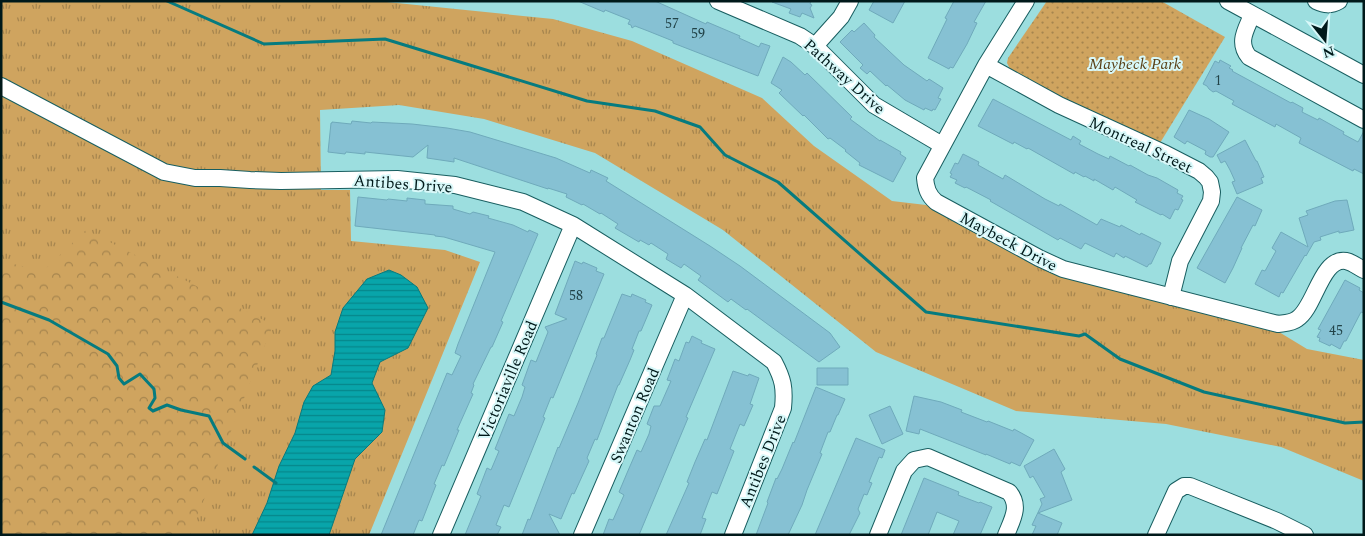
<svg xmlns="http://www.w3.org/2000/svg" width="1365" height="536" viewBox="0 0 1365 536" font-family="Spectral,serif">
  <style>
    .grass { fill: url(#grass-tufts) }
    .forest { fill: url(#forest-crowns) }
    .park { fill: url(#park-dots) }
    .water { fill: url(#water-rules); stroke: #067b7f }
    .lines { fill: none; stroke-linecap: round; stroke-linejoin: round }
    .stream { stroke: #067b7f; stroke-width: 3 }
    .building { fill: #86c1d3; stroke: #6faabb }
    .minor-casing { stroke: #185e60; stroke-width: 18 }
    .minor { stroke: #fff; stroke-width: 16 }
    .labels { text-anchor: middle; stroke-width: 4; stroke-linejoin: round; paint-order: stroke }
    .number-label { font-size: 14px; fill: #224348 }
    .park-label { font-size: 16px; font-style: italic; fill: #5b4218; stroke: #d8f8f9 }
    .street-label { font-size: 16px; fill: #00191a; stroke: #d8f8f9 }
  </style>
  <defs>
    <pattern id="grass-tufts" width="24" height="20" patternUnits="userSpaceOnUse" patternTransform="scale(1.25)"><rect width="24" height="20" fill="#cfa45f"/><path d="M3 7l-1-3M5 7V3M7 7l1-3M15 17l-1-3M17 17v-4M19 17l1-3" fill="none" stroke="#a6854e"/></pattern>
    <pattern id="forest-crowns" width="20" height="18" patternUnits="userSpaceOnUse" patternTransform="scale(1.25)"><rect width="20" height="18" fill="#cfa45f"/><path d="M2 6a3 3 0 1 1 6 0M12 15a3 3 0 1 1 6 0" fill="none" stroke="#a6854e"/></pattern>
    <pattern id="park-dots" width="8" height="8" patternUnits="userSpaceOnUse" patternTransform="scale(1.25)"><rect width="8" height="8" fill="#cfa45f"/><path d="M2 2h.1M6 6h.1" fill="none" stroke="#a6854e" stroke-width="1.8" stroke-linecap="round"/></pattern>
    <pattern id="water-rules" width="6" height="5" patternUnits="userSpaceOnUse" patternTransform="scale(1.25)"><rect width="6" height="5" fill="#08a5aa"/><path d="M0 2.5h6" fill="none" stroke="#06868a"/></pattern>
  </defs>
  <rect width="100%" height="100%" fill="#9cdedf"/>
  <!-- grass -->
  <path class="grass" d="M1 1H377L553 19 632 41 762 98 814 146 892 201 926 205 1042 268 1064 277 1279 332 1307 349 1364 360V481L1281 447 1166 424 1016 411 876 352 723 230 595 153 484 119 399 105 320 110 321 190H350L351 241 445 250 480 262 369 535H1Z"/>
  <!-- forest -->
  <path class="forest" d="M86 230 273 325 190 535H1V261L43 271Z"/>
  <!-- park -->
  <path class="park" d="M1047 1H1161L1225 37 1160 143 1071 103 1010 69 1007 63 1008 58Z"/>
  <!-- water -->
  <path class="water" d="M389 270 401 275 417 287 428 308 408 348 380 362 372 383 385 410 382 432 355 459 329 535H252L267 503 279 466 295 433 304 402 313 386 331 375 335 351V332L343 308 367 279Z"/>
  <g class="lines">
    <!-- stream -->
    <path class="stream" d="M167 1 264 44 385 39 587 101 655 111 700 127 725 155 778 182 926 312 1079 336 1085 334 1120 359 1204 392 1345 423 1364 422
      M1 302 49 320 108 354 117 366 119 378 124 384 140 374 154 389 155 398 149 408 153 411 167 405 181 410 209 416 223 443 245 459
      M254 467 276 483"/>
  </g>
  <!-- building -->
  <path class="building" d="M578 1H655L706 24 707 22 740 36 739 38 759 47 761 43 770 46 758 76 673 43V41L648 31 635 26 632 28 631 25 628 24 630 20 605 10 604 12Z
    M811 1 810 4 812 5 810 8 814 18 802 13 800 17 789 13 791 9 772 2Z
    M874 1H905L893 23 869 10Z
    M954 1H986L974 22 977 23 967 44 953 68 950 67 949 69 928 58 947 19 945 18Z
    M864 23 875 35 874 37 904 65 927 81 929 79 943 88 938 98 941 99 935 110 933 109 932 111 925 108 924 110 905 100 887 85 886 86 870 71 867 74 860 68 863 65 840 42 852 30 854 32Z
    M783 57 791 62 805 75 807 73 852 117 850 119 880 141V140L901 152 900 154 906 158 893 182 859 165 860 163 845 151 846 150 830 138 828 139 804 115 803 116 779 93 782 90 771 83Z
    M1220 60 1231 66 1229 68 1233 70 1232 71 1291 103 1292 102 1303 108 1302 112 1318 120 1319 118 1344 132 1343 134 1358 142 1364 131V174L1354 169 1353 171 1299 143 1301 138 1276 124 1275 127 1232 104 1234 101 1216 91 1213 92 1209 89 1207 86 1203 84 1215 61 1219 63Z
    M993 99 1071 140 1073 136 1081 141 1079 144 1098 154 1109 159 1110 156 1129 166 1130 165 1148 175 1157 178 1178 190 1177 193 1183 196 1181 199 1183 200 1178 210 1175 209 1170 219 1162 214 1161 215 1135 202 1137 200 1115 187 1113 190 1094 179V181L1085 176 1084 177 1075 172 1074 174 1028 148 1027 149 1014 142 1013 144 978 126Z
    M1189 110 1209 119 1229 132 1213 157H1210L1205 154 1206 151 1187 141 1185 144 1174 137Z
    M352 121 371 123 372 122 412 124 447 128 470 132 556 158 590 173 591 170 608 178 606 181 710 246 740 266 830 333 840 347 819 362 747 309 746 310 731 299 728 302 698 280 701 276 684 264 681 268 666 259 668 254 651 243 649 245 640 240 639 242 615 228 618 224 601 213 600 214 583 204 582 205 566 197 567 194 548 188V189L454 158V162L427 158 428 145 413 157 365 152V154L346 152 345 154 328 152 331 123H332V122L351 124Z
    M1245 140 1256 161H1257L1264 177 1261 178 1263 183 1237 194 1232 182 1235 181 1230 170 1225 161 1221 163 1217 155Z
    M963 154 979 162 978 165 1003 179 1005 175 1045 199 1059 206 1060 204 1097 225 1101 219 1120 227 1121 225 1140 235 1141 233 1161 243 1151 264H1149L1147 267 1125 256 1124 258 1116 253 1114 257 1085 243 1081 249 1060 238 1058 240 990 201 991 200 966 187 965 188 955 183 957 180 950 177 952 174 950 173 955 163 958 164Z
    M358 197 387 200 388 199 407 201V198L425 200V204L453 206V209L470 214 473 212 489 216 488 218 513 225 528 232 529 230 538 234 501 321 503 322 492 347H491L473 384 474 385 471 393 473 394 457 430H459L444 466 442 465 434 484 436 485 422 521 419 520 413 535H381L447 373 452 375 461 356 455 353 458 344 495 252 444 237 435 236V235L355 226Z
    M1237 197 1262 210 1255 226 1253 225 1241 248H1242L1233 268 1225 283 1197 268Z
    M1347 200 1354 230 1339 233V231L1320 237 1321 240 1314 242 1306 256 1305 255 1283 293 1281 292 1279 297 1255 284 1262 270 1265 271 1276 251 1272 248 1281 232 1308 247 1299 218 1308 215 1306 211 1335 201Z
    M575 261 582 264 583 262 597 268 596 271 604 274 553 398 551 397 543 417 545 418 509 507 504 505 496 525 501 527 497 535H465L481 496 477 494 487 468 491 470 499 451 495 449 509 414 514 416 522 397 525 387 522 385 531 360 536 362 548 332 545 327 567 319 555 314Z
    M1345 280 1360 288 1359 290 1364 293V313L1361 312 1346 341H1344L1340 349 1331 344 1330 346 1319 341 1320 338 1317 337 1321 330 1318 329Z
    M622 294 631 297 632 294 646 300 645 302 652 305 641 331H639L632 349 634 350 630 360 619 385H618L597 440 595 439 587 458 589 461 574 494 572 493 561 519 549 514 560 535H522L528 519 530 520 558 447 559 448 578 403 597 355 596 354 602 338H604Z
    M692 336 702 341 701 343 715 349 686 417 688 418 639 535H603L609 519 613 520 624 495 619 492 627 473 637 450 641 452 649 434 651 426 647 424 654 406H660L671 381 667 380 675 359 679 361 686 342 689 343Z
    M817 368H848V385H817Z
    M733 371 748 376 749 374 759 378 750 404 753 405 744 426 740 424 730 449 734 451 717 494 712 492 702 518 706 519 700 535H666L689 483 687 482 695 462 705 439 707 440Z
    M816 387 845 399 838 415H837L830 432H828L820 453 822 454 807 490 802 505 788 535H756L768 503 767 502 776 478 777 479 782 469 793 442 794 443Z
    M914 396 941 402 962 410 961 412 987 422 988 421 1013 431 1014 429 1034 440 1020 466 1011 462 1010 464 986 454V455L920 429 919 434 906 431Z
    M890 406 903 434 882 444 869 415Z
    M856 438 885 450 882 458 879 457 869 482 872 483 867 495 864 494 858 509 860 513 849 535H815Z
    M1054 449 1065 469 1061 472 1072 500 1038 513 1062 523 1057 535H1032L1036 526 1032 525 1042 504 1040 499 1045 497 1033 476 1030 478 1024 466Z
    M924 478 959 492 958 495 979 503 980 502 992 507 980 535H953L959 521 937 512 928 535H901Z"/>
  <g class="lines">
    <!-- minor casing -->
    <g class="minor-casing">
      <path id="minor" d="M718 1 800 36 815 46 874 105 942 145
        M1026 1 986 65 925 178C926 188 928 195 936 202L1039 258 1063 269 1278 324C1285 323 1292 323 1297 319 1315 308 1321 257 1346 261 1352 262 1358 267 1364 270
        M1228 1 1364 75
        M1316 1C1325 5 1330 6 1339 1
        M1252 15C1246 30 1237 42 1249 57L1364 120
        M815 46 841 17 850 1
        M986 65 1059 105 1166 154 1199 171 1206 177 1210 182 1212 192 1211 201 1180 261 1171 297
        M1 86 164 172 195 178H220L250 180 281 181 397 179 455 185 523 202 573 225 685 295 774 362C783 379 785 388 783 408L733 535
        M441 535 573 225
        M582 535 685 295
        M878 535 904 471 914 460 928 457 1009 492C1021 506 1012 520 1006 535
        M1156 535 1176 491 1184 486H1190L1277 521 1305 535"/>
    </g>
    <!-- minor -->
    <use href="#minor" class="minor"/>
  </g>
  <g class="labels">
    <!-- number labels -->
    <g class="number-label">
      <text x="672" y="28">57</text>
      <text x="698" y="38">59</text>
      <text x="1218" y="85">1</text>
      <text x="576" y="300">58</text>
      <text x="1336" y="335">45</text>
    </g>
    <!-- park labels -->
    <g class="park-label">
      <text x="1135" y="69">Maybeck Park</text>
    </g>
    <!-- street labels -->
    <g class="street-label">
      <text transform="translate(845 76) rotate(42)" y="6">Pathway Drive</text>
      <text transform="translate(1141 144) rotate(25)" y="6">Montreal Street</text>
      <text transform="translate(403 183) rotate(4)" y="6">Antibes Drive</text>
      <text transform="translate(1009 241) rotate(28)" y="6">Maybeck Drive</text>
      <text transform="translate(507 380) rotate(-67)" y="6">Victoriaville Road</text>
      <text transform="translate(634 415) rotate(-67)" y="6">Swanton Road</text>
      <text transform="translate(762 461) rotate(-68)" y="6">Antibes Drive</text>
    </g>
  </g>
  <!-- border -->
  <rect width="1365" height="536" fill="none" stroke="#00191a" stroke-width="5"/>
  <!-- north arrow -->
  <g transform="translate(1325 40) rotate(163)" stroke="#d8f8f9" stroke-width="4" paint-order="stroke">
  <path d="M0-4L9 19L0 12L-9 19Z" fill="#00191a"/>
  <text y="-8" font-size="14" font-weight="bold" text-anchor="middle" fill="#00191a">N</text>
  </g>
</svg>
